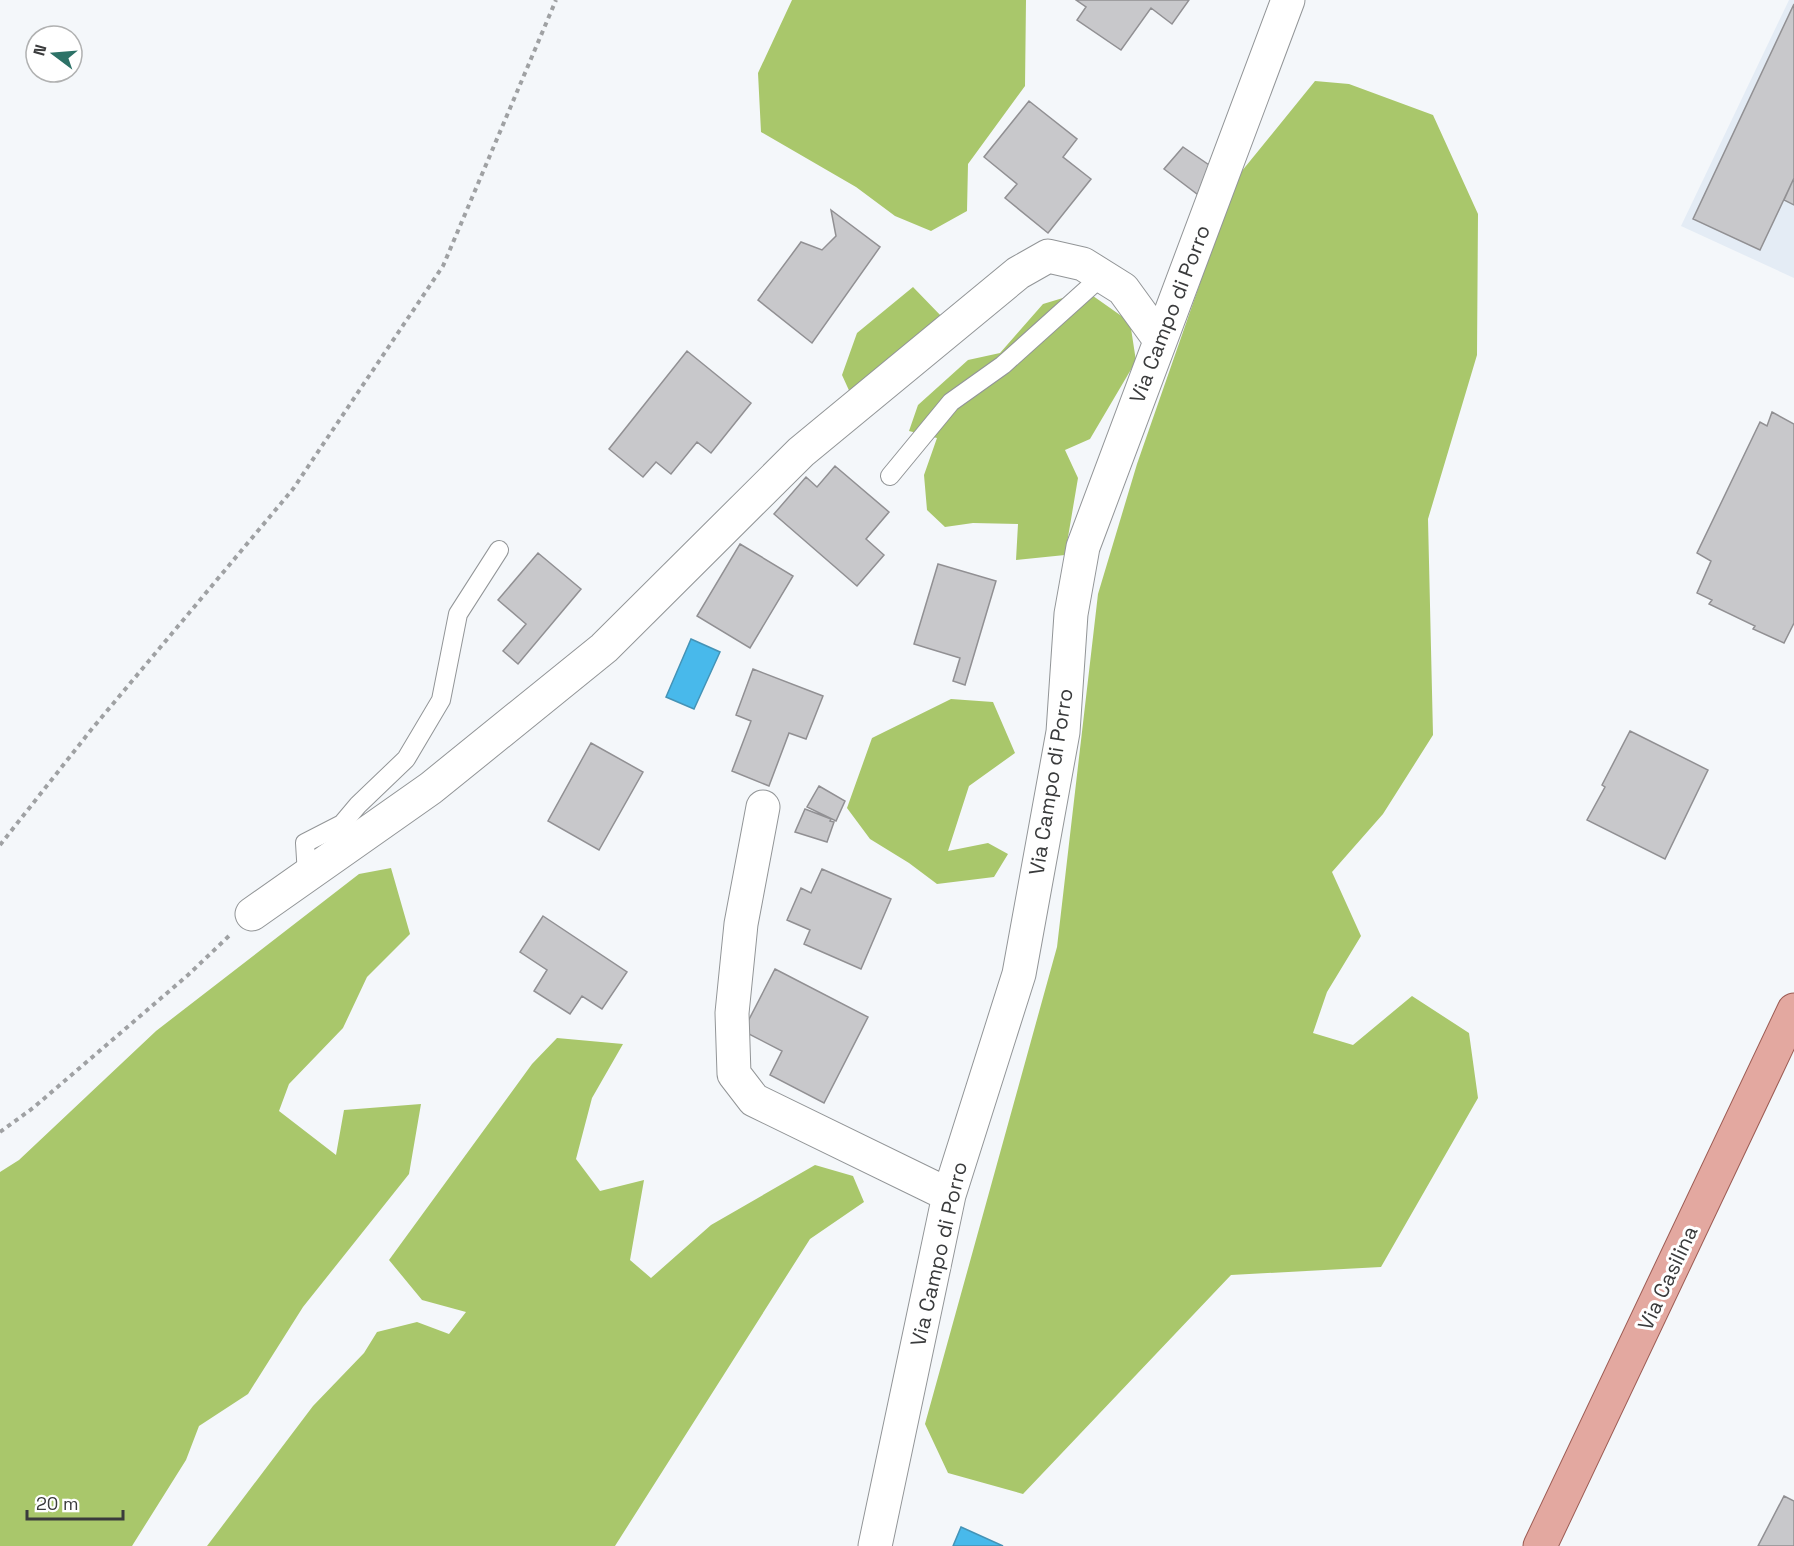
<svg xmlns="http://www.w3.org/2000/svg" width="1794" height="1546" viewBox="0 0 1794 1546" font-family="'Space Grotesk',sans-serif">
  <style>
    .built { fill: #e4ecf5 }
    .forest { fill: #a9c76b }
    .water { fill: #48b9eb; stroke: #4493b6; stroke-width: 1.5 }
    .building { fill: #c8c8cb; stroke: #919093; stroke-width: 1.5 }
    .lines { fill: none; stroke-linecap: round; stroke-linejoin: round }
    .service-casing { stroke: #929597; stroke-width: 20 }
    .minor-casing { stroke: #929597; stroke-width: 35 }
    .primary-casing { stroke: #9c5c54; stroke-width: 35 }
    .path { stroke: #9fa1a3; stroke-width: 4; stroke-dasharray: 4.5 4.5; stroke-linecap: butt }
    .service { stroke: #fff; stroke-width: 18 }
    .minor { stroke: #fff; stroke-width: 33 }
    .primary { stroke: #e3a8a0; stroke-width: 33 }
    .labels { text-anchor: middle; stroke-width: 6; stroke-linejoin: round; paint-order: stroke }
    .street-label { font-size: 21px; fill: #3a3b3c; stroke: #fff }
  </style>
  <rect width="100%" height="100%" fill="#f4f7fa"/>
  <!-- built -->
  <path class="built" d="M1789 0H1794V278L1681 226Z"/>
  <!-- forest -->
  <path class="forest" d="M792 0H1026L1025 86 968 164 967 211 931 231 895 216 856 187 761 132 758 73Z
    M1315 81 1349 84 1433 115 1478 214 1477 355 1428 519 1433 735 1383 814 1332 872 1361 936 1327 992 1313 1033 1353 1045 1412 996 1469 1033 1478 1098 1381 1267 1231 1275 1023 1494 948 1473 925 1424 1057 947 1098 594 1137 464 1237 177Z
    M913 287 943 318 852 397 842 375 857 333Z
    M1086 291 1130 322 1136 361 1090 439 1065 450 1078 478 1065 555 1016 560 1018 524 973 523 945 527 927 510 924 475 937 438 909 431 918 405 968 360 1000 353 1043 304Z
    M951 699 993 702 1015 753 969 786 948 851 988 843 1008 854 994 877 937 884 909 863 870 839 847 808 872 738Z
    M391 868 410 934 367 977 343 1028 289 1084 279 1111 336 1155 344 1110 421 1104 409 1174 303 1307 248 1394 199 1426 186 1460 132 1546H0V1172L19 1160 156 1031 359 874Z
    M557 1038 623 1044 592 1098 576 1159 600 1191 644 1180 630 1260 651 1278 711 1225 815 1165 853 1176 864 1202 810 1239 615 1546H207L313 1406 364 1353 377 1332 417 1322 449 1334 466 1312 422 1300 389 1260 532 1064Z"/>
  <!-- water -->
  <path class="water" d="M691 639 720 652 694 709 666 697Z
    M961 1527 1003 1546H953Z"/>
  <!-- building -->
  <path class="building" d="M1076 0H1189L1172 24 1151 8 1121 50 1077 20 1086 7Z
    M1794 4V178L1760 250 1693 219Z
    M1029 101 1077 139 1063 157 1091 179 1048 233 1005 198 1017 184 984 157Z
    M1183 147 1212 167 1201 197 1164 169Z
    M1794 178V205L1784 200Z
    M831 210 880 247 812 343 758 300 801 242 822 250 836 236Z
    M687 351 751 403 711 453 697 442 671 474 656 462 643 477 609 449Z
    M1772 412 1794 424V623L1784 643 1753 629 1755 626 1709 604 1712 600 1697 593 1711 561 1697 553 1760 422 1767 426Z
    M835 466 889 512 866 539 884 555 857 586 774 514 806 477 817 487Z
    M740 544 793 576 750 648 697 616Z
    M538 553 581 589 518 664 503 651 526 624 498 600Z
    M938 564 996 581 965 685 953 681 960 658 914 644Z
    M753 669 823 696 806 739 789 733 769 786 732 771 751 721 736 715Z
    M1630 731 1708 770 1665 859 1587 820 1605 787 1602 785Z
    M591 743 643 772 599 850 548 821Z
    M819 786 845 801 836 821 807 807Z
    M805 809 831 819 830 821 834 822 827 842 795 832Z
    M822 869 891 899 861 969 804 944 810 930 787 920 801 888 811 893Z
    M543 916 627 972 602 1009 582 996 570 1014 534 991 547 970 520 952Z
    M775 969 868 1017 824 1103 770 1075 782 1051 743 1031Z
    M1784 1496 1794 1501V1546H1758Z"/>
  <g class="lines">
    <!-- service casing -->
    <g class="service-casing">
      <path id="service" d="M890 476 951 402 1003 365 1102 276
        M307 875 305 843 342 824 358 805 406 759 441 700 458 614 499 550"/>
    </g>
    <!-- minor casing -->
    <g class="minor-casing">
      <path id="minor" d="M763 807 741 924 732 1013 734 1074 754 1100 949 1195
        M252 914 431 788 604 648 801 452 1018 273 1048 256 1083 264 1123 289 1160 340
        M875 1546 949 1195 1019 974 1063 732 1071 614 1083 547 1288 0"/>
    </g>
    <!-- primary casing -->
    <g class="primary-casing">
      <path id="primary" d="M1540 1546 1794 1010"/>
    </g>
    <!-- path -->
    <path class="path" d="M0 845 91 730 293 489 443 266 556 0
      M0 1132 33 1108 188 975 230 935"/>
    <!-- service -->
    <use href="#service" class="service"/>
    <!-- minor -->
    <use href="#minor" class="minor"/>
    <!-- primary -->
    <use href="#primary" class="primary"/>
  </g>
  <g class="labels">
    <!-- street labels -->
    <g class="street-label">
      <text transform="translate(1170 314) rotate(-69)" y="7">Via Campo di Porro</text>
      <text transform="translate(1051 782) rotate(-81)" y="7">Via Campo di Porro</text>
      <text transform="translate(939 1254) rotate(-77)" y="7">Via Campo di Porro</text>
      <text transform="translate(1668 1278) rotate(-65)" y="7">Via Casilina</text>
    </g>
  </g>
  <!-- north arrow -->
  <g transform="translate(54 54) rotate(286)"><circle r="28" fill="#ffffff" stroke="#b0b1b1" stroke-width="1.5"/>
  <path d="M0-4.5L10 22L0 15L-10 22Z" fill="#2d7267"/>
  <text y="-9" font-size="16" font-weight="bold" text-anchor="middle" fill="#3a3b3c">N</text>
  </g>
  <!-- scale -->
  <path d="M27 1510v9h96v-9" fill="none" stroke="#3a3b3c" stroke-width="3"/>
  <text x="36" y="1510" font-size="18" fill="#3a3b3c" stroke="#ffffff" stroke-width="4.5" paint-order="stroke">20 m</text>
</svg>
